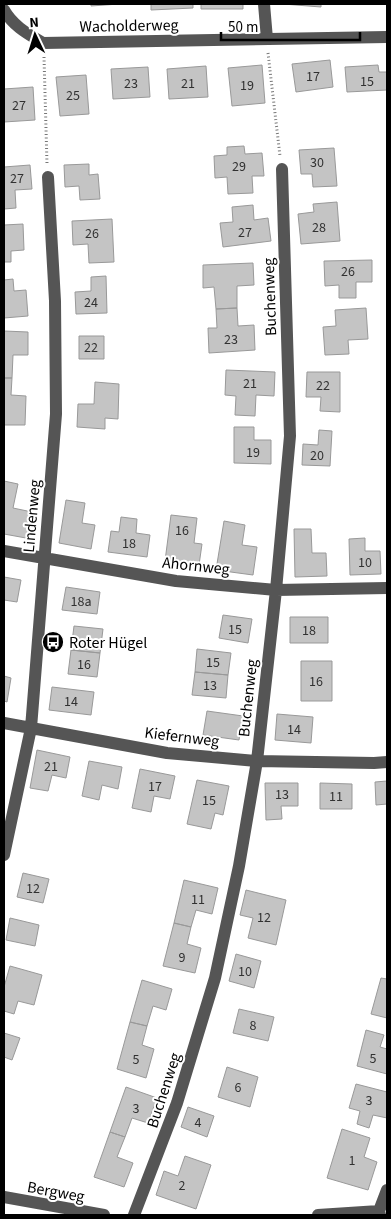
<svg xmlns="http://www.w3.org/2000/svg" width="391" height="1219" viewBox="0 0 391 1219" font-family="'Source Sans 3',sans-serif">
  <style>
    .building { fill: #c4c4c4; stroke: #999 }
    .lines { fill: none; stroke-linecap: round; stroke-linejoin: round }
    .path { stroke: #777; stroke-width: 3; stroke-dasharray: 1 2.5; stroke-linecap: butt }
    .minor { stroke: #555; stroke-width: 12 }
    .labels { text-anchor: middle; stroke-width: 4; stroke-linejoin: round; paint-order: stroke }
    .number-label { font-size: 14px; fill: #313131 }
    .street-label { font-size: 16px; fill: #000; stroke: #fff }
    .poi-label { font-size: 16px; fill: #000; stroke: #fff; text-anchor: start }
  </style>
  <rect width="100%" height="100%" fill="#fff"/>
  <!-- building -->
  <path class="building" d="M91 4H119L91 6Z
    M151 4H193V8L151 10Z
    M201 4H243V9H201Z
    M283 4H321V7Z
    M330 60 333 87 296 92 292 64Z
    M262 65 265 103 232 106 228 68Z
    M378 65 379 72H387V90L347 92 345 67Z
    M206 66 208 97 169 99 167 69Z
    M148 67 150 97 113 99 111 69Z
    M86 75 89 114 60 116 56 77Z
    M33 87 35 120 4 122V89Z
    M244 146 245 154 262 153 264 176H252L253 193 228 194 227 177 215 178 214 156 227 155V147Z
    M334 148 337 186 313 187 312 174H301L299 150Z
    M89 164V175L98 174 100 199 80 200 79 186 65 187 64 165Z
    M30 165 32 189 15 190 16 208 4 209V167Z
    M337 202 340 241 301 244 298 214 314 212 313 204Z
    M253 205 254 220 268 218 271 241 223 247 220 223 233 222 232 207Z
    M112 219 114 262 89 263 88 244 73 245 72 221Z
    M23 224 24 250 11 251V262H4V225Z
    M372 260V282H356V298H339V285L325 286 324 261Z
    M253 263 254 285 237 286V308L216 309 214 287 203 288V265Z
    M106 276 107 313 76 314 75 292 91 291V277Z
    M13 279 14 291 26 290 28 316 4 318V280Z
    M237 308 238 326 254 325 255 350 209 353 208 328H217L216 309Z
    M366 308 368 339 348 340 349 354 325 355 323 327 336 326 335 310Z
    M4 331 28 332V355H13L12 378H4Z
    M79 336H104V359H79Z
    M226 370 275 372 274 396 256 395 255 416 235 415 236 396 225 395Z
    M307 372H340V412L320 411 321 397H306Z
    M4 378H12L11 395 26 396 25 425H4Z
    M95 382 119 384 118 419 105 418V429L77 427 78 404H94Z
    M234 427H254V440H271V464L234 463Z
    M319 430 332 431 330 466 302 465 303 444 318 445Z
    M4 481 18 484 13 508 32 512 26 538 4 534Z
    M66 500 85 503 82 523 95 525 91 549 59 543Z
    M171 515 197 518 194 543 202 544 199 565 165 561Z
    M121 517 137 519 136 533 150 535 147 557 108 552 111 531 119 532Z
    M224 521 245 525 242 545 257 547 253 575 216 570Z
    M294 529H311L312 553H326L327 576 295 577Z
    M365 538V551H380L381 574 350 575 349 539Z
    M4 577 21 580 17 602 4 600Z
    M66 587 100 592 97 614 62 610Z
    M223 615 252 619 248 643 219 638Z
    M290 617H328V643H290Z
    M74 626 103 629 100 653 71 650Z
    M197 649 231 653 228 675 195 672Z
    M71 650 100 653 97 677 68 674Z
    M301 661H332V701H301Z
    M195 672 228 675 226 698 192 695Z
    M4 676 11 678 7 702 4 701Z
    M52 687 94 692 91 715 49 710Z
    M207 711 243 716 239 740 203 735Z
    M277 714 313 717 311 743 275 740Z
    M37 750 70 757 66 778 52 775 48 791 30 788Z
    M89 761 122 767 118 789 102 785 99 800 82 796Z
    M140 769 175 776 170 799 154 796 151 812 132 808Z
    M197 780 229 786 223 815 215 813 211 829 187 824Z
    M387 781V804L376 805 375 782Z
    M265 783H298V806H281L282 819 266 820Z
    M320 783 352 784V809H320Z
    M23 873 49 879 43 903 17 897Z
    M184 880 218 888 212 914 196 910 191 927 174 923Z
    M246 890 286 900 276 945 248 938 253 918 240 915Z
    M10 918 39 925 35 946 6 940Z
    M174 923 191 927 187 944 201 948 195 973 163 966Z
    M236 954 261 961 254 988 229 981Z
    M10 966 42 975 34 1005 18 1001 14 1014 4 1011V987Z
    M381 978 387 979V1018L371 1014Z
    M142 980 172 989 166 1010 153 1006 147 1026 130 1022Z
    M239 1009 274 1017 268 1041 233 1033Z
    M130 1022 147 1026 142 1045 154 1049 146 1078 117 1069Z
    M366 1030 384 1035 380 1047 387 1049V1074L357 1066Z
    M4 1033 20 1038 12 1060 4 1057Z
    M227 1067 258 1077 250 1107 218 1097Z
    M356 1084 387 1092V1118L373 1115 369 1128 357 1124 360 1111 349 1108Z
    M126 1087 157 1098 148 1123 132 1118 125 1137 110 1132Z
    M188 1107 214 1116 207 1137 181 1127Z
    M342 1129 370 1138 364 1157 377 1162 368 1190 327 1178Z
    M110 1132 125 1137 117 1157 133 1163 124 1187 94 1177Z
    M185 1156 211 1165 196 1209 156 1195 164 1171 178 1176Z"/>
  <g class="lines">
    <!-- path -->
    <path class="path" d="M268 53 280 156
      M44 57 47 164"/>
    <!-- minor -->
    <path class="minor" d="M264 4 267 39
      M4 10C13 26 28 34 43 43L387 37
      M4 551 176 581 276 590 387 588
      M4 723 167 753 257 761 374 763 387 762
      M4 855 31 728 56 414 55 301 48 177
      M4 1197 104 1215
      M134 1215 177 1103 215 978 239 866 257 761 276 590 290 436 282 169
      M318 1215 379 1211
      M380 1215 379 1211 387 1190"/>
  </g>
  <!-- icons -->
  <defs>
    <g id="bus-disc" transform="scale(1.125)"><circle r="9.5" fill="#000" stroke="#fff"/><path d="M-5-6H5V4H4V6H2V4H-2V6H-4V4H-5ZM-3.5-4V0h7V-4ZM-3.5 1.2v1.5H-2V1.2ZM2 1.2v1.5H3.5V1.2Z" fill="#fff"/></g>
  </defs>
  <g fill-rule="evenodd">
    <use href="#bus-disc" x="53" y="642"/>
  </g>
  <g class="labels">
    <!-- number labels -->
    <g class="number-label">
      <text x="313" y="81">17</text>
      <text x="367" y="86">15</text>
      <text x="131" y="88">23</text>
      <text x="188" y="88">21</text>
      <text x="247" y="90">19</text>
      <text x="73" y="100">25</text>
      <text x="19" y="110">27</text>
      <text x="317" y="167">30</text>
      <text x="239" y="171">29</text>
      <text x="17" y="183">27</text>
      <text x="319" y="232">28</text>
      <text x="245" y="237">27</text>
      <text x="92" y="238">26</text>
      <text x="348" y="276">26</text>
      <text x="91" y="307">24</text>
      <text x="231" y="344">23</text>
      <text x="91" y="352">22</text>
      <text x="250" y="388">21</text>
      <text x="323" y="390">22</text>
      <text x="253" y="457">19</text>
      <text x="317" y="460">20</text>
      <text x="182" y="535">16</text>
      <text x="129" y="548">18</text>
      <text x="365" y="567">10</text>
      <text x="81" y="606">18a</text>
      <text x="235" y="634">15</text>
      <text x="309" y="635">18</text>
      <text x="213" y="667">15</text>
      <text x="84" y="669">16</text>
      <text x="316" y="686">16</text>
      <text x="210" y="690">13</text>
      <text x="71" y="706">14</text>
      <text x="294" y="734">14</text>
      <text x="51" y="771">21</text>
      <text x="155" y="791">17</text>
      <text x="282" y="799">13</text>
      <text x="336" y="801">11</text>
      <text x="209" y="805">15</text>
      <text x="33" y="893">12</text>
      <text x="198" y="904">11</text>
      <text x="264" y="922">12</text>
      <text x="182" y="962">9</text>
      <text x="245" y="976">10</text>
      <text x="253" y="1030">8</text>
      <text x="373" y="1063">5</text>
      <text x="136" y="1064">5</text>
      <text x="238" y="1092">6</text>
      <text x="369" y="1105">3</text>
      <text x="136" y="1113">3</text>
      <text x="198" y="1127">4</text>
      <text x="352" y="1165">1</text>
      <text x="182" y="1190">2</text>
    </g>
    <!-- street labels -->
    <g class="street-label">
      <text transform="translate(129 25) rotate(-1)" y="6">Wacholderweg</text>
      <text transform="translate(269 297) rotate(-92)" y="6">Buchenweg</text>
      <text transform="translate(31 516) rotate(-85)" y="6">Lindenweg</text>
      <text transform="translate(196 565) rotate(6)" y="6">Ahornweg</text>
      <text transform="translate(247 698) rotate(-84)" y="6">Buchenweg</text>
      <text transform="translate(182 736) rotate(7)" y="6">Kiefernweg</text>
      <text transform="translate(163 1090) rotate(-72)" y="6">Buchenweg</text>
      <text transform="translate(56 1191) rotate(10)" y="6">Bergweg</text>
    </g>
    <!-- poi labels -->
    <g class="poi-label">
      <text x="69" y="648">Roter Hügel</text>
    </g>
  </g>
  <!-- border -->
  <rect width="391" height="1219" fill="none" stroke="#000000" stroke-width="10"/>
  <!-- north arrow -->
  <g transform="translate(35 35) rotate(356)" stroke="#ffffff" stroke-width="4" paint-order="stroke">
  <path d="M0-4L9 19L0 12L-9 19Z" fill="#000000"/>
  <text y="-8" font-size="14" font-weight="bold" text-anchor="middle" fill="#000000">N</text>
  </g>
  <!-- scale -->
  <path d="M221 32v8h139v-8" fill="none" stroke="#000000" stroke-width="2.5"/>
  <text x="228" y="32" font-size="15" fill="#000000" stroke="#ffffff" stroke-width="4" paint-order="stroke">50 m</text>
</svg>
